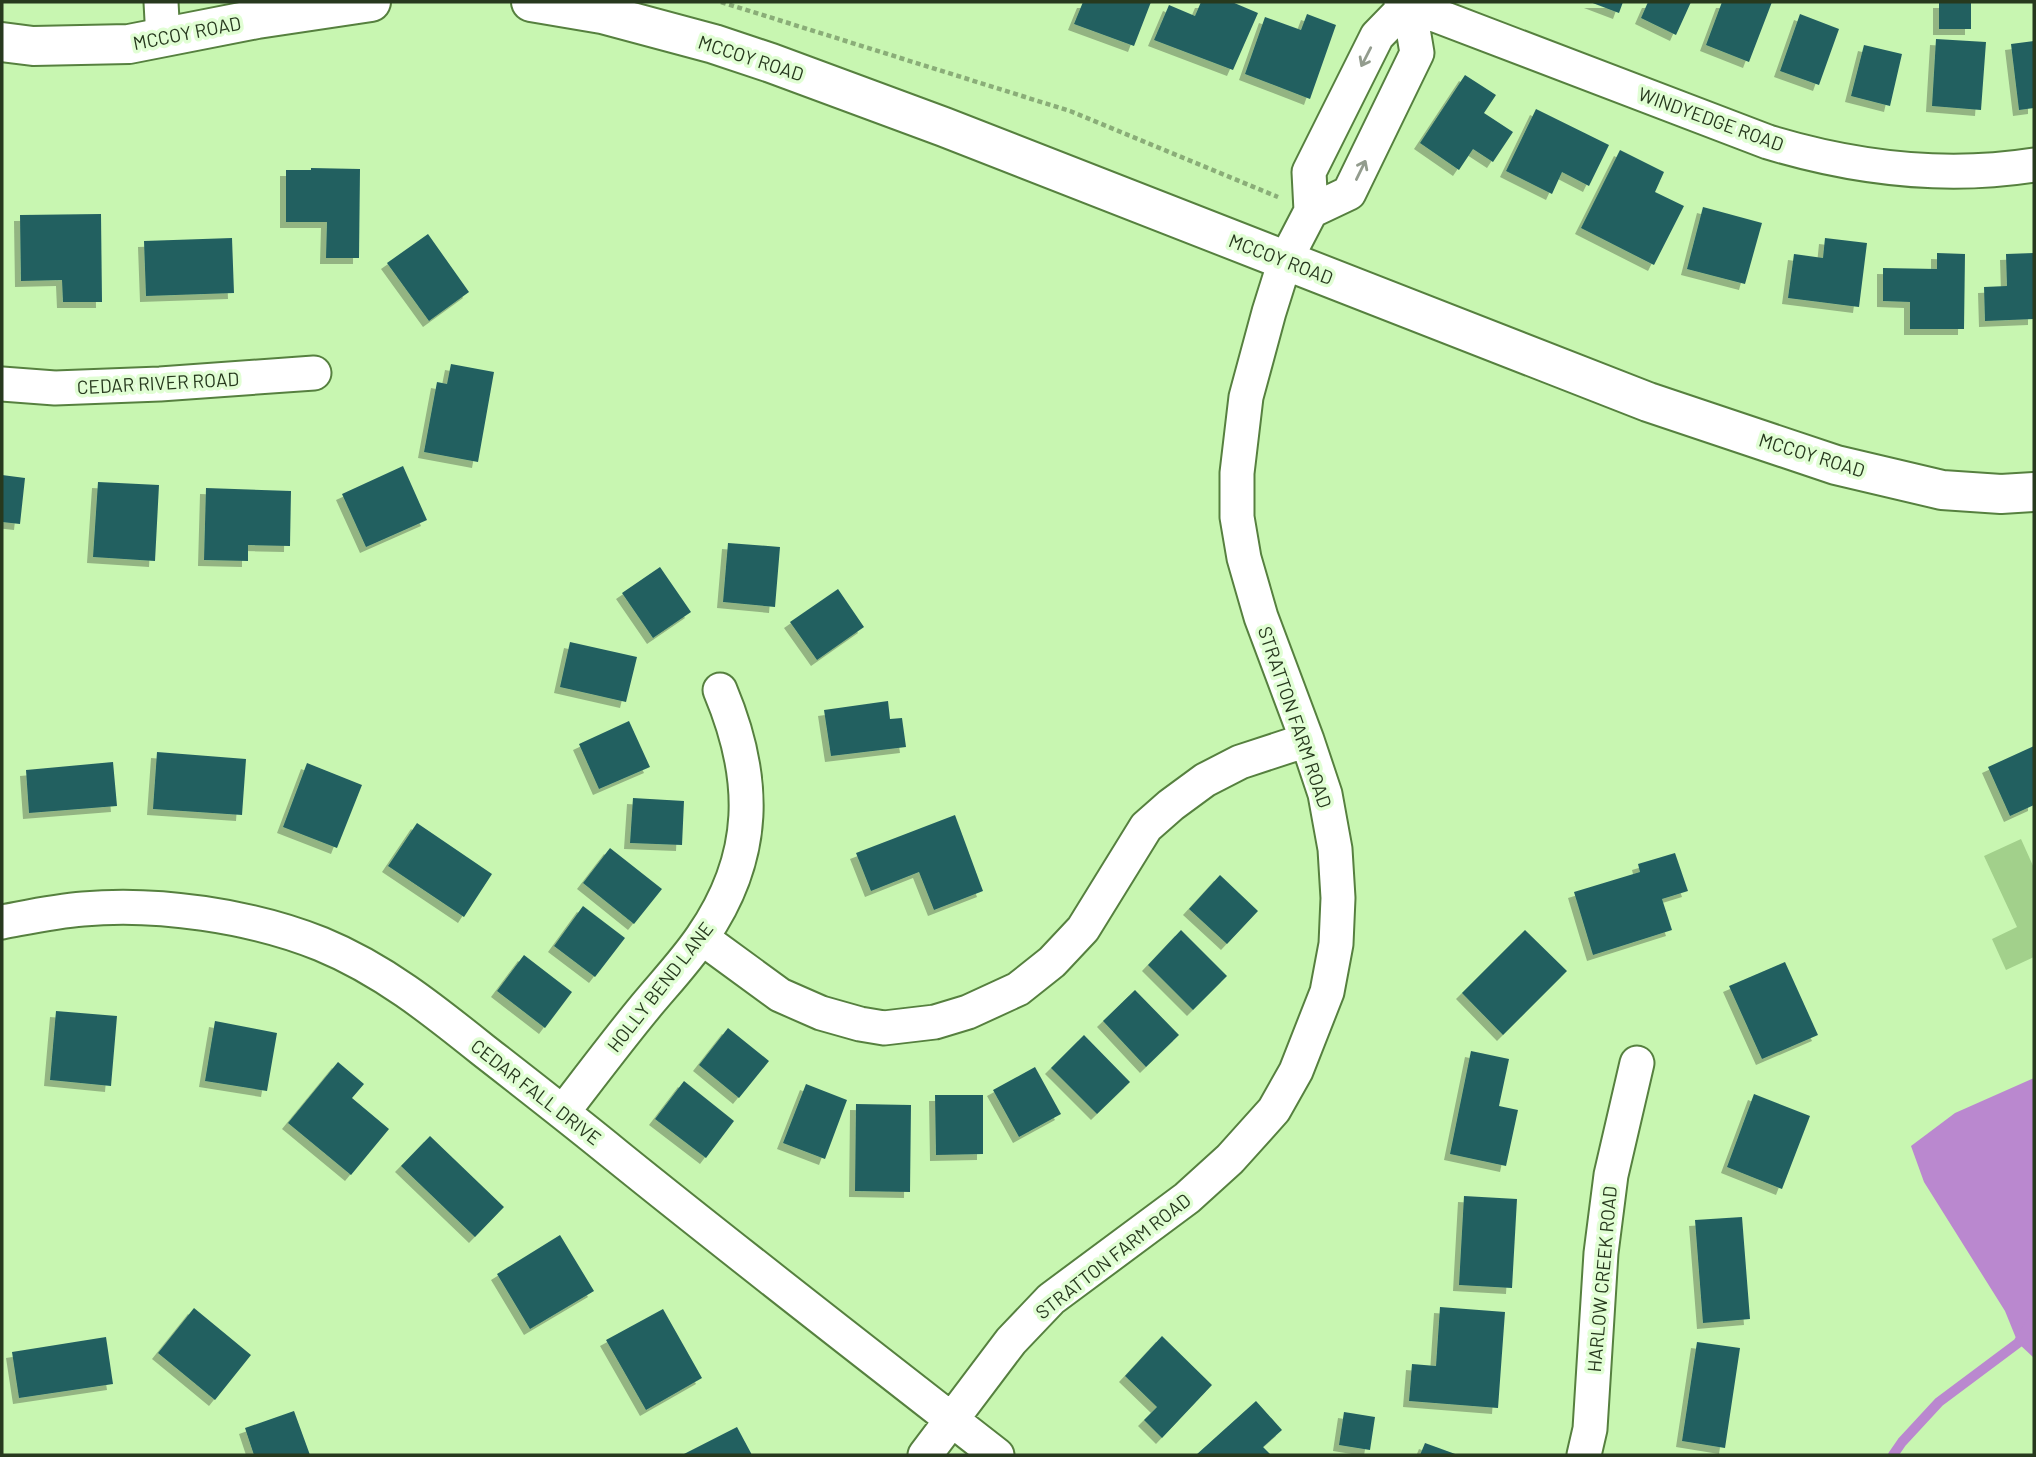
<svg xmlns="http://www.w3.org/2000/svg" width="2036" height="1457" viewBox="0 0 2036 1457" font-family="Barlow,sans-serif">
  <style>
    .green { fill: #a2d08b }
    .water { fill: #ba88cf }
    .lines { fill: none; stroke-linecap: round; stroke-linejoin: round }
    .stream { stroke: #ba88cf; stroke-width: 10 }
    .building { fill: #236061; filter: url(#shadow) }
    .street-casing { stroke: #56803f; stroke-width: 37 }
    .secondary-casing { stroke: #56803f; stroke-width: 42 }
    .path { stroke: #8aad78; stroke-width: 4.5; stroke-dasharray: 5 3.5; stroke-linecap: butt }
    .street { stroke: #fff; stroke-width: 33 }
    .secondary { stroke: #fff; stroke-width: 38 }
    .oneway { stroke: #939c8e }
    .labels { text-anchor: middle; stroke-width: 7; stroke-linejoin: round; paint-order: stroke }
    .street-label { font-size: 19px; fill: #27391e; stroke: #e1fed4 }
  </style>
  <defs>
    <filter id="shadow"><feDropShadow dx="-6" dy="6" stdDeviation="0" flood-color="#0004"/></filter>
  </defs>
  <rect width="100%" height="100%" fill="#c8f6b1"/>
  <!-- green -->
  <path class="green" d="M2021 839 2034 868V957L2006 970 1992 939 2017 927 1984 856Z"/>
  <!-- water -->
  <path class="water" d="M2034 1078V1358L2018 1343 2005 1311 1924 1182 1911 1146 1955 1113Z"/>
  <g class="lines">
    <!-- stream -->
    <path class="stream" d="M1893 1455 1902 1442 1939 1402 2018 1343 2034 1318"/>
  </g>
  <!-- building -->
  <path class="building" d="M1083 2H1151L1134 46 1074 24Z
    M1201 2H1232L1258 13 1233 70 1154 40 1169 5 1195 16Z
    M1590 2H1623L1619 13Z
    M1648 2H1691L1676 35 1641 18Z
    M1722 2H1772L1749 62 1706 45Z
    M1939 2H1971V29H1939Z
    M1307 14 1336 25 1310 99 1245 74 1265 17 1301 30Z
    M1800 14 1839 29 1819 85 1780 71Z
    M1936 39 1986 42 1981 110 1932 106Z
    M2034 41V108L2019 110 2011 44Z
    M1864 45 1902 54 1890 106 1851 96Z
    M1465 75 1496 95 1484 113 1513 132 1493 162 1473 149 1459 170 1420 143Z
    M1536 109 1609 145 1589 186 1562 172 1552 194 1506 171Z
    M1620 150 1664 172 1655 192 1684 206 1654 265 1581 228Z
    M311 168 360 169 359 258H326L327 222H286V170H311Z
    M1703 207 1762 223 1745 284 1687 269Z
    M101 214 102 302H63L62 280 21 281 20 215Z
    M428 234 469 292 429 321 387 263Z
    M232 238 234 293 146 296 144 241Z
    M1825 238 1867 243 1859 307 1788 298 1794 254 1823 258Z
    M1937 253 1965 254 1964 329H1910V302L1883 301V268L1937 269Z
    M2034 253V319L1985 321 1984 287 2007 286 2006 254Z
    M451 364 494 372 478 462 424 452 437 382 447 384Z
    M403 466 427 520 366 547 342 494Z
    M2 475 25 478 20 524 2 522Z
    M98 482 159 485 155 561 93 557Z
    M206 488 291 491 290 546 248 545V561L204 560Z
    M728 543 780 547 775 607 723 602Z
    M660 567 691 612 653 638 622 593Z
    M838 589 864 627 817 660 790 622Z
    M570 642 637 657 626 702 560 687Z
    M888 701 890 719 902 718 906 747 831 756 824 710Z
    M629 721 650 767 599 789 579 744Z
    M2034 746V805L2010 816 1988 767Z
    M157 752 246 759 242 815 153 809Z
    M113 762 117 806 29 813 26 770Z
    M307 763 362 785 337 848 283 827Z
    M633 798 684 801 682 845 630 843Z
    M955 815 983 891 934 910 919 872 871 891 856 853Z
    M417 823 492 874 464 917 388 866Z
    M610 848 662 889 634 924 583 883Z
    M1675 853 1688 891 1662 899 1672 930 1593 955 1574 892 1640 872 1638 864Z
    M1220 875 1258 911 1227 944 1189 909Z
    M583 906 625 938 595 977 554 946Z
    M1181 930 1227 976 1193 1010 1148 965Z
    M1525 930 1567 971 1503 1035 1462 993Z
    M524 955 572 992 545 1028 497 991Z
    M1785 962 1818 1035 1762 1059 1729 986Z
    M1135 990 1179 1035 1146 1067 1103 1021Z
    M56 1011 117 1016 111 1086 50 1080Z
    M215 1021 277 1033 267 1091 205 1081Z
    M728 1028 769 1061 739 1098 699 1065Z
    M1084 1035 1130 1082 1097 1114 1051 1068Z
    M1471 1051 1509 1059 1499 1106 1518 1110 1506 1166 1450 1154Z
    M338 1062 364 1084 352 1098 389 1129 351 1175 288 1123Z
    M1035 1067 1061 1114 1019 1137 993 1090Z
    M684 1081 734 1121 706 1158 655 1119Z
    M806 1084 847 1100 825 1159 783 1143Z
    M1754 1094 1810 1116 1782 1189 1727 1167Z
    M935 1095H983V1154L936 1155Z
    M856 1104 911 1105 910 1192 855 1191Z
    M430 1136 504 1207 475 1237 401 1166Z
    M1464 1196 1517 1199 1512 1288 1459 1285Z
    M1742 1217 1750 1319 1703 1323 1695 1220Z
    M560 1235 594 1291 530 1329 497 1274Z
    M1440 1307 1505 1312 1498 1408 1409 1401 1412 1364 1436 1366Z
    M194 1308 251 1355 215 1400 158 1353Z
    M663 1309 702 1378 646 1410 606 1340Z
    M1162 1336 1212 1385 1162 1438 1144 1420 1157 1407 1125 1376Z
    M106 1337 113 1384 19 1398 12 1352Z
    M1697 1342 1740 1348 1725 1448 1682 1441Z
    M1256 1401 1282 1430 1263 1447 1271 1455H1196Z
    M294 1411 310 1455H254L245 1428Z
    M1344 1412 1375 1417 1370 1450 1339 1445Z
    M737 1427 752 1455H682Z
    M1425 1443 1458 1455H1420Z"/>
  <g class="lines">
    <!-- street casing -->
    <g class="street-casing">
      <path id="street" d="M161 2 163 39
        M1401 2 1768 142C1854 168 1945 179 2034 165
        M1311 211 1349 193 1417 53 1409 5
        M2 384 55 388 160 384 314 373
        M2 922C29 917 56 911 83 909 156 902 252 916 321 944 382 969 432 1009 483 1050 528 1085 573 1120 617 1156 742 1257 870 1356 997 1455
        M702 938 780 995 821 1013 860 1024 884 1028 935 1022 968 1012 1018 989 1052 962 1083 929 1146 827 1171 805 1205 780 1240 762 1307 740
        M563 1112C590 1077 617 1041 645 1007 664 984 685 962 702 937 758 856 757 778 720 690
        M925 1455 1011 1341 1051 1299 1187 1198 1230 1159 1274 1110 1296 1071 1327 992 1336 944 1338 898 1335 849 1325 794 1307 740 1261 617 1244 558 1237 517V473L1246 397 1269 312 1285 261 1311 211 1309 172 1377 36 1410 2
        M1584 1455 1590 1429 1601 1253 1611 1175 1637 1063"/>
    </g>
    <!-- secondary casing -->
    <g class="secondary-casing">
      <path id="secondary" d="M531 2 602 14 714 44 771 63 944 127 1648 402 1836 465 1942 490 2001 494 2034 492
        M2 42 33 46 129 44 257 19 371 2"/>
    </g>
    <!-- path -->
    <path class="path" d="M721 2 1070 111 1278 197"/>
    <!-- street -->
    <use href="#street" class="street"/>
    <!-- secondary -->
    <use href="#secondary" class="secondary"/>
  </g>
  <!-- one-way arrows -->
  <defs><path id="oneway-shaft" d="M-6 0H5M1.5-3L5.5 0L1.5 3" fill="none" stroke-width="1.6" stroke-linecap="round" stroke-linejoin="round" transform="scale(1.75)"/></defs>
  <g class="oneway">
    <use href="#oneway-shaft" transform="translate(1366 57) rotate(117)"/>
    <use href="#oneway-shaft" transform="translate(1361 170) rotate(-64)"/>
  </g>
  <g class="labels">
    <!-- street labels -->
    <g class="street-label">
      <text transform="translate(187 33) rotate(-11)" y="7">MCCOY ROAD</text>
      <text transform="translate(751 58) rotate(18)" y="7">MCCOY ROAD</text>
      <text transform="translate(1711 119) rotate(20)" y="7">WINDYEDGE ROAD</text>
      <text transform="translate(1281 259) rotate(21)" y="7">MCCOY ROAD</text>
      <text transform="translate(158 383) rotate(-3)" y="7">CEDAR RIVER ROAD</text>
      <text transform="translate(1812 455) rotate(17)" y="7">MCCOY ROAD</text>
      <text transform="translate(1295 717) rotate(71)" y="7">STRATTON FARM ROAD</text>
      <text transform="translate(660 987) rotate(-52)" y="7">HOLLY BEND LANE</text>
      <text transform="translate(536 1092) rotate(38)" y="7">CEDAR FALL DRIVE</text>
      <text transform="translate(1113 1256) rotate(-38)" y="7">STRATTON FARM ROAD</text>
      <text transform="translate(1602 1279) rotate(-85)" y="7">HARLOW CREEK ROAD</text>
    </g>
  </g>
  <!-- border -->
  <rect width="2036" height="1457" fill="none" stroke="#27391e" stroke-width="7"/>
</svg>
